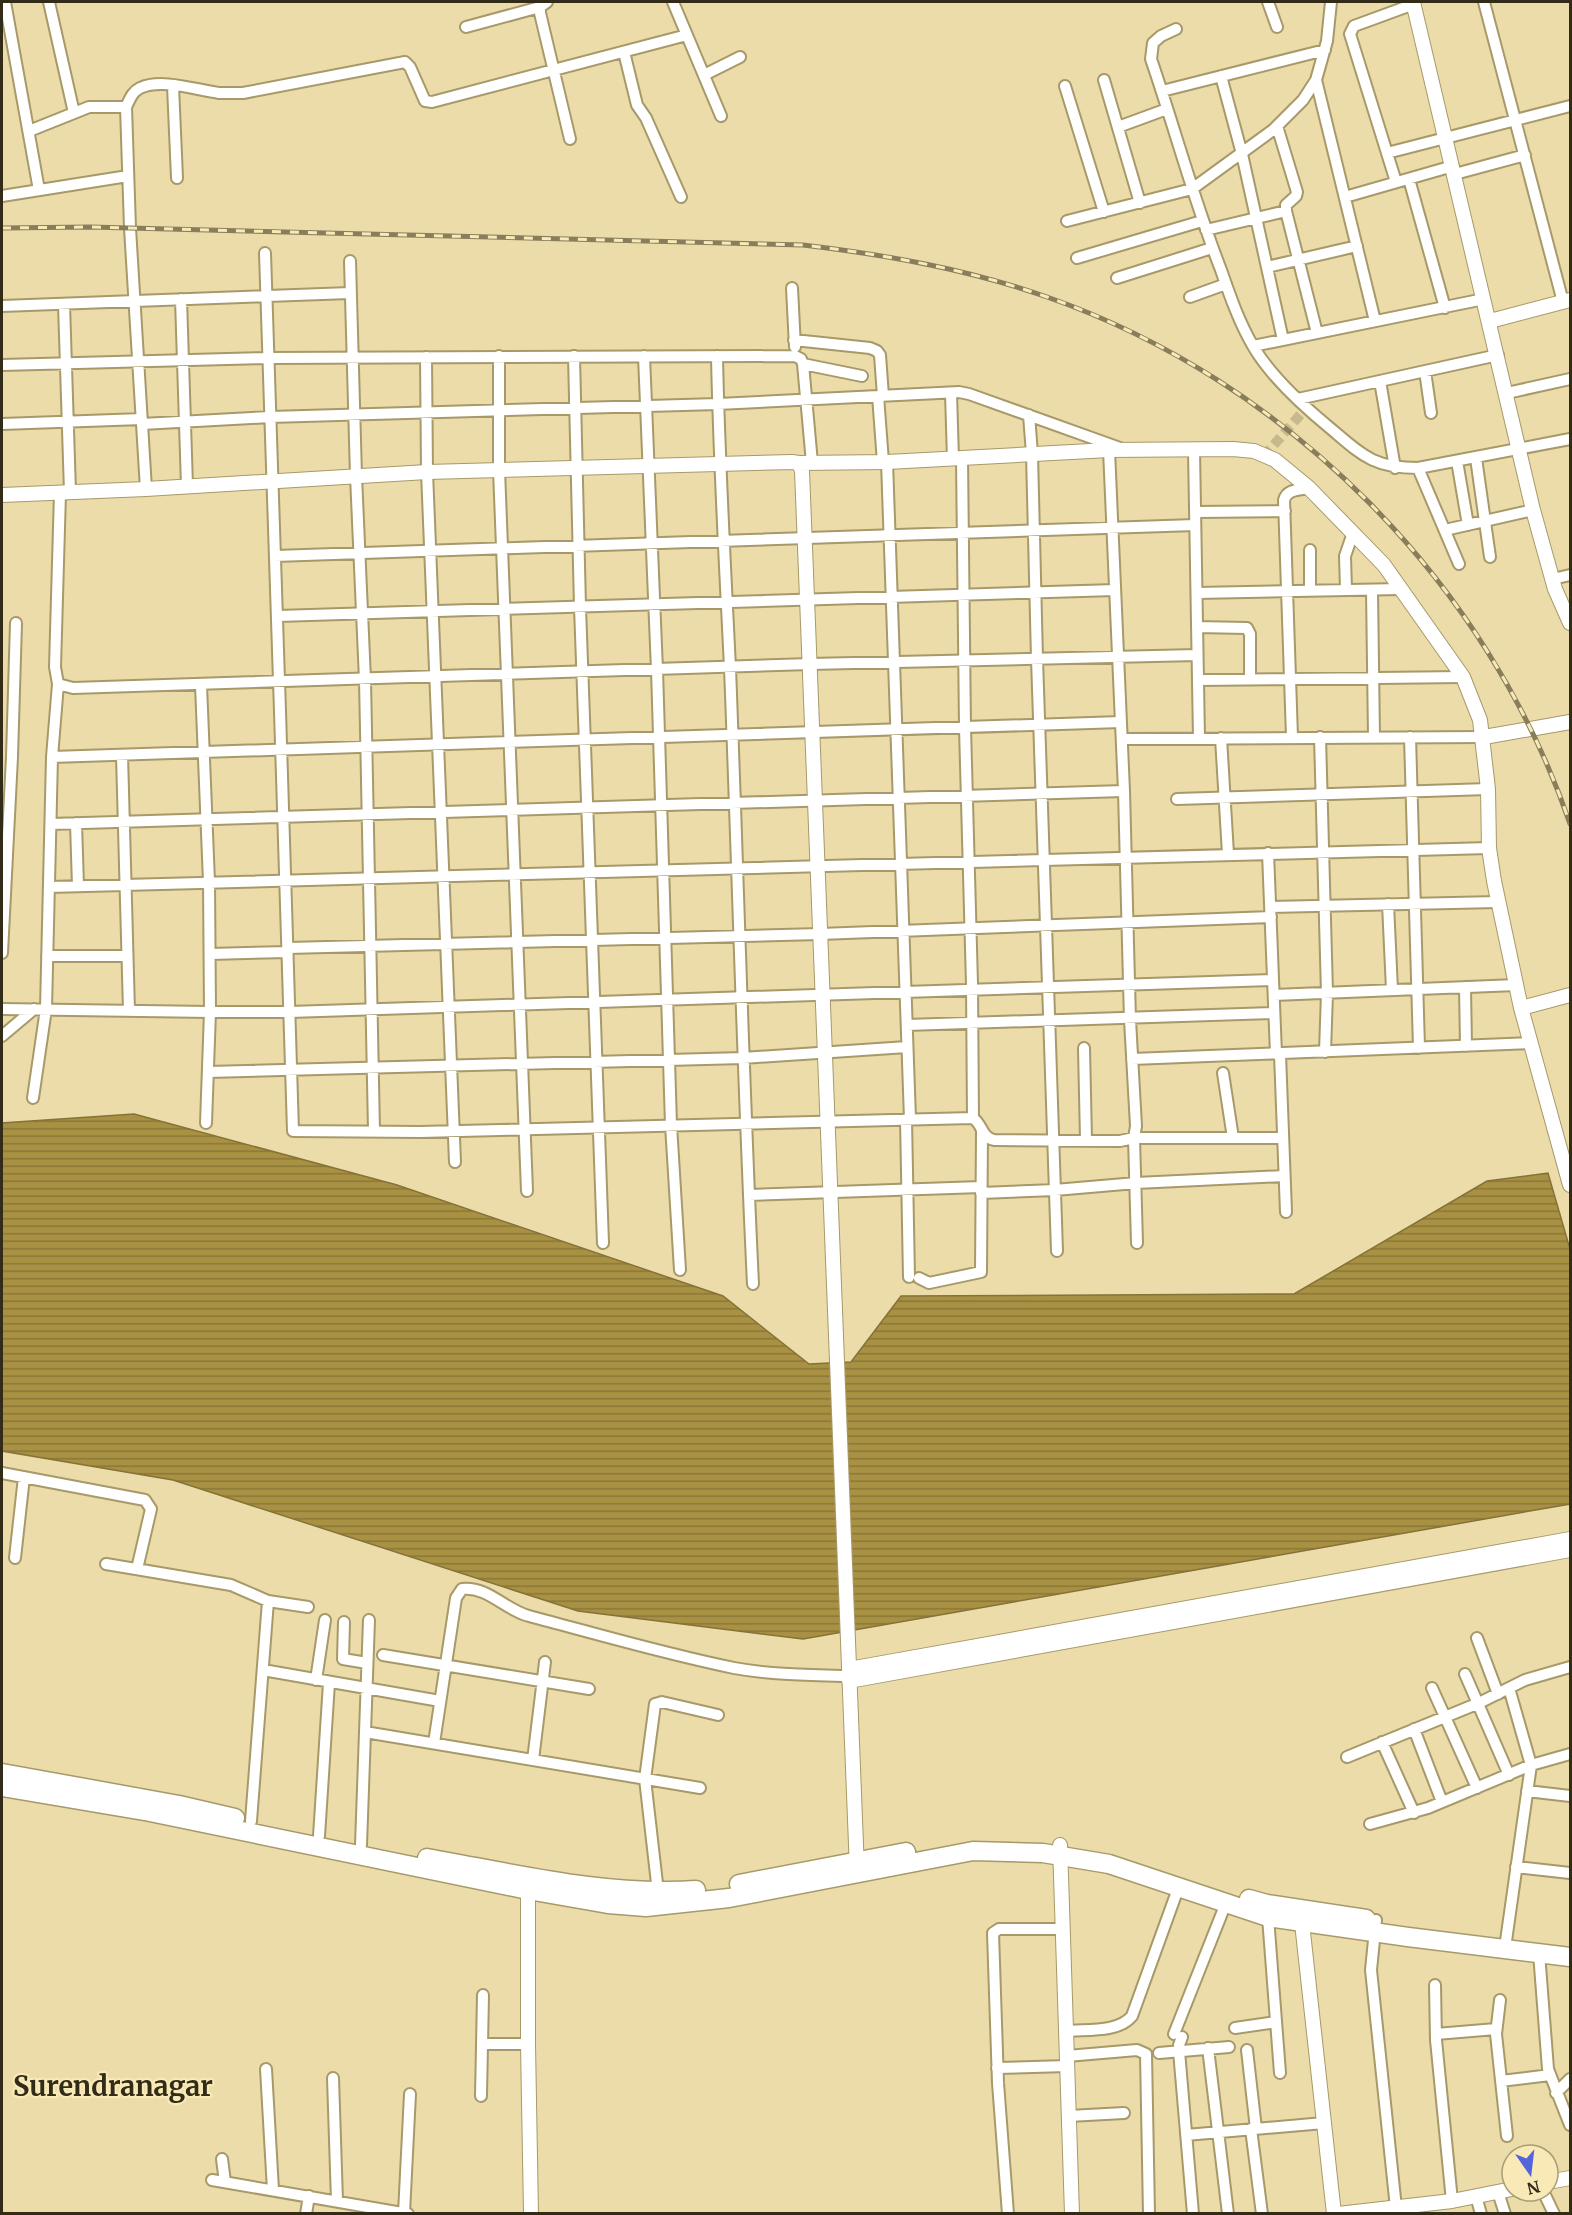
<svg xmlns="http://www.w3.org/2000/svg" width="1572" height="2215" viewBox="0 0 1572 2215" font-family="Merriweather,serif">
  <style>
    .water { fill: url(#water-rules); stroke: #857236; stroke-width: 1.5 }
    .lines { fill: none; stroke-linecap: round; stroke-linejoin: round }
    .street-tunnel { stroke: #c6b98d; stroke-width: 10; stroke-dasharray: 10 5; stroke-linecap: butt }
    .street-casing { stroke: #a79969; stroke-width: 14 }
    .secondary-casing { stroke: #a79969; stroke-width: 16 }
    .highway-casing { stroke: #a79969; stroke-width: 21 }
    .street { stroke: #fff; stroke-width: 10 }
    .secondary { stroke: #fff; stroke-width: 14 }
    .highway { stroke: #fff; stroke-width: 18 }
    .rail-casing { stroke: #897e5c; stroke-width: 5 }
    .rail { stroke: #f8e9b6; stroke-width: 3; stroke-dasharray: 9; stroke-linecap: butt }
    .labels { text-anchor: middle; stroke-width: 4.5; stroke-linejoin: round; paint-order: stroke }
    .town-label { font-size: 27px; font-weight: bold; fill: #312b17; stroke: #f8e9b6 }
  </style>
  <defs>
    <pattern id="water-rules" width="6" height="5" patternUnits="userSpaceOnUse" patternTransform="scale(1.5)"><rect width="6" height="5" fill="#a99143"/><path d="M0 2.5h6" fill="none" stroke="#8a7737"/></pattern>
  </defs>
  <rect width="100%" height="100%" fill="#ebdcaa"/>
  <!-- water -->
  <path class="water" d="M134 1114 397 1185 723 1296 809 1364 851 1362 901 1296 1294 1294 1487 1181 1548 1173 1570 1249V1504L803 1639 578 1611 173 1480 2 1451V1123Z"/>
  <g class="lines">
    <!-- street-tunnel -->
    <path class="street-tunnel" d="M1264 456 1307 407"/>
    <!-- street casing -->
    <g class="street-casing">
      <path id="street" d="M5 2 39 190
        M49 2 74 113
        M547 2 540 7V13L570 139
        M673 2 721 116
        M1268 2 1277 27
        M1484 2 1563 302
        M466 27 540 7
        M1176 29 1161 36 1153 43 1151 59C1175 129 1194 201 1221 270 1230 296 1239 322 1253 346 1271 377 1302 405 1330 428 1362 455 1373 468 1418 468L1570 439
        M624 52 637 105 646 118 681 197
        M704 75 740 57
        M1221 76 1242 154 1283 340
        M1104 80 1140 203
        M1316 80 1375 321
        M173 86 177 178
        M1065 86 1104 212
        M1162 91 1325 50
        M1277 126 1297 192 1296 196 1286 205V211L1317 333
        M1118 127 1167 109
        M29 131 89 107H126
        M1387 153 1570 106
        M1455 174 1525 155
        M1409 179 1445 308
        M1396 182 1350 34 1354 26 1414 4
        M2 196 128 176
        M1345 197 1453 166
        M1067 221 1192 189 1273 130 1303 100 1316 80 1327 41 1331 2
        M1206 230 1286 211
        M265 253C274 546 285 838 293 1131L420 1132 973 1118C983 1125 981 1137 994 1140L1120 1141 1134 1138 1136 1126 1130 1020 1124 791 1109 450
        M1077 258 1202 221
        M350 261 356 476 365 680 374 1131
        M1267 267 1357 246
        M1117 278 1212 248
        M792 288 795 347
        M1190 297 1226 284
        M181 299 187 486
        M64 304 70 492
        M2 306 350 293
        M794 340 870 348 877 351 880 355 883 396
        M1253 346 1484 299
        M499 356V470L527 1191
        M574 356 580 607 603 1243
        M644 356 657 670 671 1125 680 1270
        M717 356C719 460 725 564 730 668 738 874 743 1079 753 1284
        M426 357 427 472 455 1162
        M803 364 862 376
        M2 365 268 358 795 356 801 359 803 364 812 463
        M1425 371 1431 413
        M1380 381 1395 468
        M951 393 953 459
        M1507 393 1570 379
        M878 396 883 462
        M1298 399 1498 355
        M1029 415 1032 454 1037 659 1057 1251
        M2 424 142 419
        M142 424 270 417 718 404 959 392 969 394 1120 448
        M1194 450 1199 738
        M962 458 965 728 972 984 973 1118
        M1476 458 1490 557
        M1457 461 1468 525
        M887 462 910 1119
        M1418 468 1459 564
        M146 489 130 228 126 107C130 99 132 92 140 88 162 78 196 90 219 93 227 93 235 93 243 93L405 62 410 67 425 101 432 102 687 35
        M60 493 55 667 58 684 73 688 810 664 1197 655
        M1196 512 1285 511
        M1445 530 1533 510
        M1310 550V591
        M275 556 1195 525
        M1553 579 1570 575
        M1346 590 1345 556 1353 533
        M1372 590 1374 737
        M1197 593 1401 589
        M278 616 1115 590
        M1197 627 1247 628 1250 634V679
        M1198 680 1463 677
        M201 685 209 882 210 1012 206 1123
        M1292 737 1284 500C1287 489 1299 490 1309 488
        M1320 737 1327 993 1325 1052
        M1410 737 1419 1048
        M1221 738 1228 854
        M1122 739 1484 737
        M122 755 129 1011
        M52 757 1121 722
        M1177 799 1488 789
        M76 823 78 886
        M51 824 1124 791
        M1268 853 1276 1054
        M49 887 1489 848
        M1388 904 1392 990
        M1270 907 1498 902
        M288 948 820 934 1271 917
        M2 953 12 757 16 623
        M210 954 288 952
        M47 956H127
        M1465 987 1466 1046
        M1274 995 1516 985
        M2 1009 210 1012H290L1273 980
        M907 1025 1274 1013
        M2 1036 34 1009
        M1084 1048 1086 1140
        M1280 1054 1286 1212
        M1132 1059 1531 1043
        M208 1072 743 1058 907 1047
        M1223 1073 1233 1138
        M33 1098 46 1009 52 757 58 684
        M906 1119 909 1277
        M981 1193 1055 1190 1136 1183 1284 1176
        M749 1195 981 1187
        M1137 1243 1134 1138H1283
        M919 1278 929 1283 981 1272 982 1132
        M2 1473 145 1500 151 1509 137 1569
        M15 1558 24 1477
        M106 1564 231 1585 268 1601 251 1821
        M268 1601 308 1607
        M344 1622 343 1659 367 1663
        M1477 1638 1498 1694
        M383 1655 589 1689
        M263 1670 440 1701
        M1465 1674 1509 1775
        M316 1680 325 1620
        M1432 1688 1477 1788
        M1414 1729 1442 1802
        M365 1732 700 1788
        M1382 1742 1414 1813
        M434 1743 456 1598 462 1589C488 1586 505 1610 529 1616 597 1634 665 1654 734 1668 772 1675 811 1675 849 1676
        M1347 1757 1479 1703 1525 1680 1570 1667
        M533 1760 545 1662
        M1527 1791 1570 1796
        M1370 1824 1428 1808 1531 1765 1570 1754
        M319 1836 329 1683
        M361 1845 369 1620
        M1516 1867 1570 1873
        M658 1892 645 1779 655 1704 662 1702 718 1715
        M1268 1917 1280 2073
        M1376 1920 1371 1970 1396 2208
        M1505 1948 1531 1765 1509 1688
        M1539 1953 1548 2069 1570 2125
        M1435 1985 1436 2040 1452 2201
        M1500 2000 1496 2034 1507 2136
        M1235 2028 1276 2022
        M1066 2031C1087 2029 1118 2033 1132 2016L1179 1886
        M1174 2034 1226 1903
        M1436 2034 1496 2029
        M482 2044H528
        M1208 2048 1228 2214
        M1247 2050 1256 2129
        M1179 2051 1193 2214
        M1180 2051 1179 2045 1182 2037
        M1159 2053 1229 2047
        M1067 2056 1137 2050 1146 2054 1149 2214
        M997 2068 1067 2066
        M266 2069 273 2190
        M333 2078 337 2201
        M1501 2081 1550 2075
        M1556 2093 1570 2079
        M481 2096 483 1995
        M1069 2116 1124 2113
        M1251 2129 1262 2214
        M1186 2135 1324 2123
        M222 2159 225 2182
        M212 2180 408 2214
        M1543 2191 1554 2214
        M1498 2192 1505 2214
        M1476 2196 1481 2214
        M404 2213 410 2094
        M306 2214 309 2196
        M1008 2214 998 2083 993 1933 999 1929H1063"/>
    </g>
    <!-- secondary casing -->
    <g class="secondary-casing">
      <path id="secondary" d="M1413 2 1533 510 1555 589 1570 623
        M1490 321 1570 300
        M799 463 887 462 1109 450 1233 449 1254 451 1275 460 1309 488 1384 565 1463 677 1480 720 1488 789 1489 848 1494 881 1521 1008 1570 1185
        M2 495 146 489 427 472 792 462 799 463 802 471 857 1870
        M1484 737 1570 722
        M1521 1008 1570 995
        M849 1669 1570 1539
        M849 1681 1570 1550
        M1060 1845 1072 2214
        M528 1883V2044L531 2214
        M1301 1914 1334 2214
        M1548 2182 1570 2178
        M1338 2214 1452 2201 1512 2189"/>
    </g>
    <!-- highway casing -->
    <g class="highway-casing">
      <path id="highway" d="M2 1773 179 1805 235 1818
        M2 1787 150 1812 528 1890 608 1904 646 1907 729 1898 973 1851 1043 1853 1109 1864 1268 1917 1408 1937 1570 1957
        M427 1858C517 1874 605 1896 696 1890
        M739 1884 906 1852
        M1249 1899 1267 1904 1366 1919"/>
    </g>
    <!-- street -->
    <use href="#street" class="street"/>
    <!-- secondary -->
    <use href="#secondary" class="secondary"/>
    <!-- highway -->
    <use href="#highway" class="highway"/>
    <!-- rail casing -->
    <g class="rail-casing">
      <path id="rail" d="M2 228 90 227 803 245C887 255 967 269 1047 297 1288 381 1488 583 1570 824"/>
    </g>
    <!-- rail -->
    <use href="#rail" class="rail"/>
  </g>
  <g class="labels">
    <!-- town labels -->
    <g class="town-label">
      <text x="113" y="2096">Surendranagar</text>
    </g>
  </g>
  <!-- border -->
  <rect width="1572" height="2215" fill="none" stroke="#312b17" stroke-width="6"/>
  <!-- north arrow -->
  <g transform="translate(1530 2173) rotate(166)"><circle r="28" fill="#f8e9b6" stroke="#a89d76" stroke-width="1.5"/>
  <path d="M0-4.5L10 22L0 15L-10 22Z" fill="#5465db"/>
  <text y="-9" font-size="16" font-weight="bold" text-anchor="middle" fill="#312b17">N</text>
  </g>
</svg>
